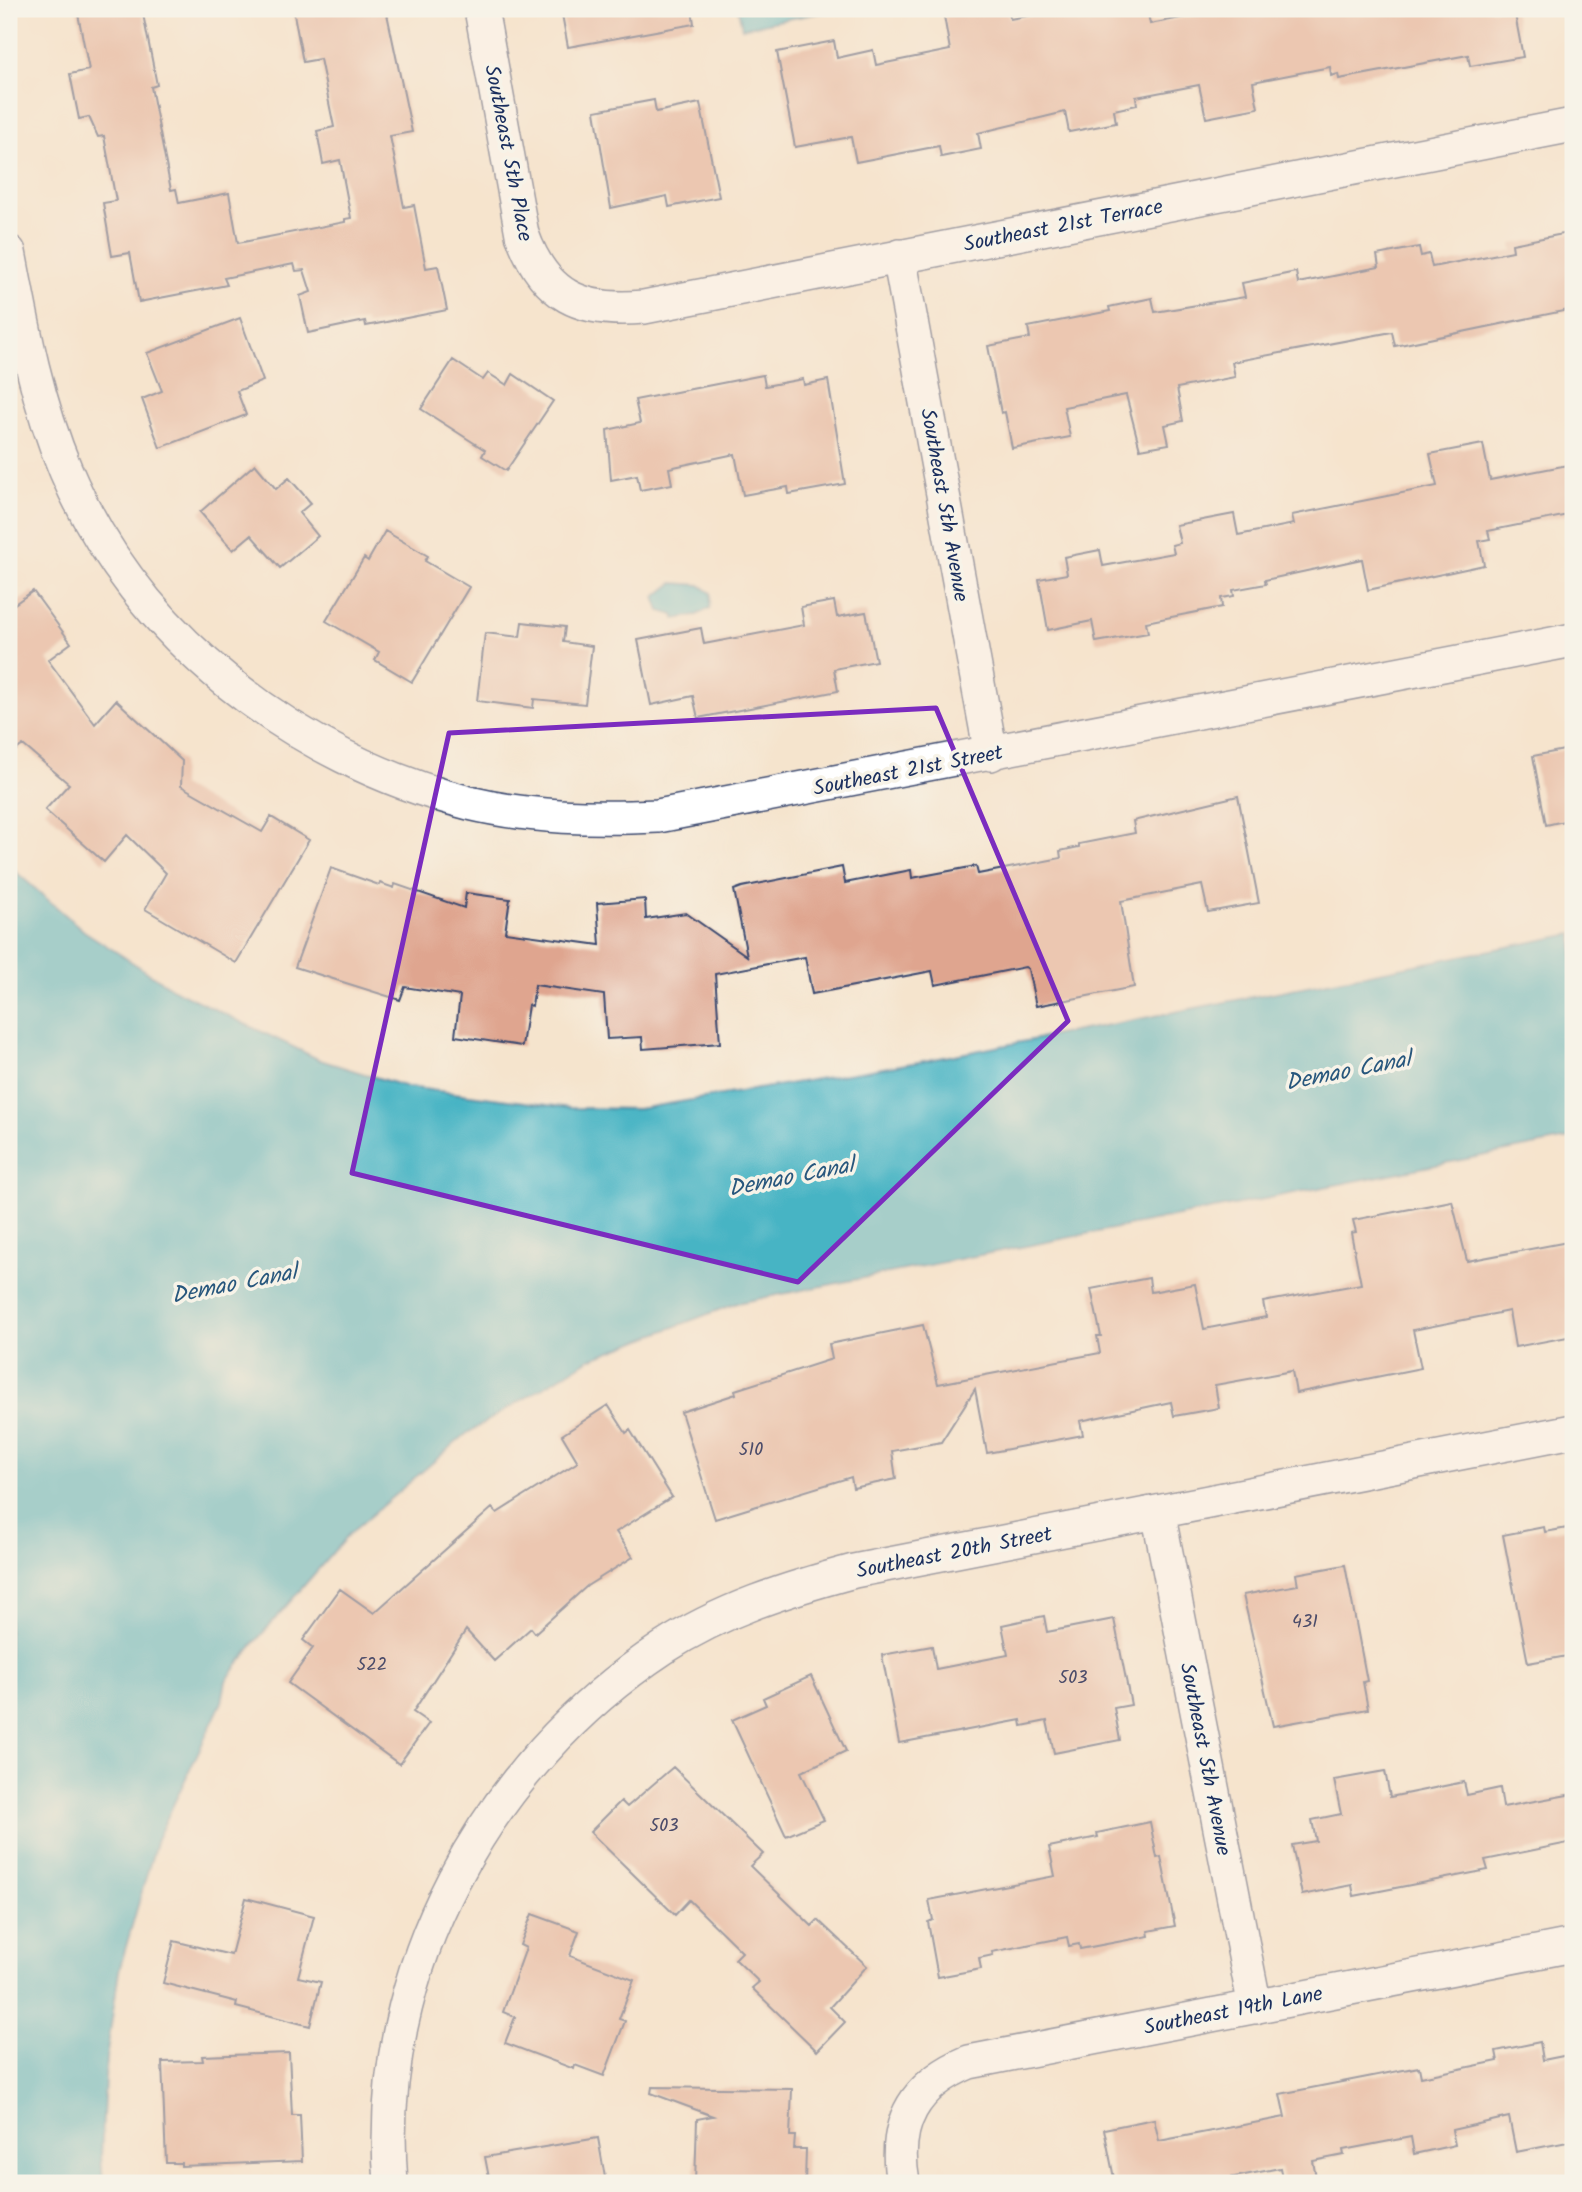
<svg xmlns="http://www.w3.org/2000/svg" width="1582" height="2192" viewBox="0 0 1582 2192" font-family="Kalam,sans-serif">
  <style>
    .water { fill: #47b4c4; stroke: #317291; stroke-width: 2 }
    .building { fill: #dfa58f }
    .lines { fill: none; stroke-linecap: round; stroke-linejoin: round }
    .minor-casing { stroke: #3c4a6f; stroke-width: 36 }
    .minor { stroke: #fff; stroke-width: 33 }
    .marked { fill: none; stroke: #7b2cbf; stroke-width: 5; stroke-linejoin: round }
    .labels { text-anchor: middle; stroke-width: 7; stroke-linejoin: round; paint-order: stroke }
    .number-label { font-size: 18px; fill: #4c4c6a }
    .street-label { font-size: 21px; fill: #1b2f5e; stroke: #f7f3e8 }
    .water-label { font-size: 23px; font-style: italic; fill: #28577d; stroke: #f7f3e8 }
  </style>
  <rect width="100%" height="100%" fill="#f7f3e8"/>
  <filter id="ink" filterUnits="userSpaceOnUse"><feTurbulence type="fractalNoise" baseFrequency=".0143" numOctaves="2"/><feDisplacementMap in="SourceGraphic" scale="14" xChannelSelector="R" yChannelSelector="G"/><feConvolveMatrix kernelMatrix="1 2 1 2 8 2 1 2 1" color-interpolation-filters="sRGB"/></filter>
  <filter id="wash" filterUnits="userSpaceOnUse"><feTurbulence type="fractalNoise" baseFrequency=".00686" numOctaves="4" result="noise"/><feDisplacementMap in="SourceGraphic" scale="28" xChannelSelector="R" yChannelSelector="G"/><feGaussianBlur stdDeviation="1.57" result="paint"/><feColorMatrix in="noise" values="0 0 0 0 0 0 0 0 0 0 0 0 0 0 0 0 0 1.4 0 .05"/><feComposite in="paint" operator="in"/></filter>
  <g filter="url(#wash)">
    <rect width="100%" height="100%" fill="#f5e4cd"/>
    <!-- water -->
    <path class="water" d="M738 9H839L742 28Z
      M673 583 700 585 711 593 710 608 697 615 675 619 674 615 660 611 655 597Z
      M9 866 84 931 175 990 320 1060 407 1087 570 1108 638 1109 919 1062 1573 934V1138L737 1303 590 1359 466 1434 348 1535 255 1642 226 1681 222 1702 157 1839 119 1971 106 2059 101 2156 103 2183H9Z"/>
    <g id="blocks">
      <!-- building -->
      <path class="building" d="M77 9H142L157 85 151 87 171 190 176 189 179 203 229 193 238 243 345 222V219L351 218 340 160 323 164 317 131 334 127 320 59 303 62 293 9H386L412 132 390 136 404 207 414 205 426 268 438 266 447 310 366 326 365 321 308 333 300 296 311 292 304 270 296 271 294 264 224 278 227 285 139 302 130 253 112 256 103 203 116 201 104 136 98 137 89 117 79 119 70 74 89 70Z
        M561 9H692L694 24 568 47Z
        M979 9H1008L1010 19 1065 9H1147L1150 24 1226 9H1514L1523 57 1470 66 1468 55 1339 79 1338 74 1331 76 1330 67 1253 82 1258 108 1206 118 1199 85 1136 97 1137 105 1114 110 1116 123 1069 132 1065 112 978 133 981 149 941 157 939 146 856 162 851 137 795 147 777 52 834 41 837 58 873 50 876 65 950 50 944 16Z
        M654 100 656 112 700 103 719 197 669 207 667 196 611 208 595 111Z
        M1573 232V309L1395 346 1392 332 1232 362 1235 377 1177 388 1183 421 1165 425 1169 444 1140 449 1126 395 1064 407 1070 437 1012 448 1005 412 1001 413 988 346 1030 338 1028 327 1110 311 1109 307 1152 298 1155 312 1245 297 1242 283 1296 272 1298 283 1379 267 1377 255 1419 247 1421 256 1429 254 1432 267 1513 251 1512 244Z
        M240 318 263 381 237 391 246 415 160 448 142 399 162 391 147 353Z
        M453 360 483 380 488 373 507 385 513 374 553 401 506 471 482 456 485 450 421 409Z
        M763 375 765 386 803 379 804 385 828 380 845 484 789 494 788 487 743 495 735 454 669 468 672 484 640 490 637 475 611 480 607 430 640 423 635 400Z
        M1483 444 1490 480 1573 464V514L1488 531 1490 539 1479 541 1484 565 1368 590 1362 559 1265 580 1266 584 1233 590 1234 596 1221 598 1222 607 1146 622 1148 633 1096 642 1092 621 1048 630 1039 579 1067 574 1064 557 1100 550 1103 566 1174 553 1172 545 1180 543 1176 525 1234 514 1238 535 1294 524 1292 515 1437 486 1430 454Z
        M255 464 276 489 289 478 311 503 299 513 318 536 280 568 251 535 233 550 200 512Z
        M385 531 428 556 425 561 469 587 412 682 375 660 379 652 326 621 364 558 368 561Z
        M33 591 71 643 48 660 95 724 116 700 182 761 181 786 262 832 271 817 309 840 236 963 145 909 166 873 127 835 104 862 45 810 69 784 23 745 9 755V608Z
        M834 601 837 617 866 612 876 661 834 669 838 691 698 718 693 696 651 705 638 640 701 628 704 644 804 625 801 607Z
        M522 622 565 627 563 642 592 646 585 704 534 699 533 708 477 701 485 633 520 637Z
        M1564 750H1573V819L1546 825 1533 756Z
        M1238 796 1259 903 1208 912 1202 885 1121 901 1134 987 1036 1006 1028 969 1025 967 935 985 932 971 812 994 805 957 715 974 720 1043 643 1049 642 1037 607 1039 604 995 535 985 532 1006 528 1005 522 1046 455 1036 460 996 405 987 400 1000 295 967 331 868 379 885 380 883 394 888 395 884 464 908 466 893 510 899 505 932 600 945 597 903 645 899 646 919 686 913 747 956 734 890 742 887 842 867 845 883 911 870 912 878 976 866 978 874 1061 858 1060 851 1079 847V844L1135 833 1133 821Z
        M1452 1201 1467 1261 1573 1241V1336L1515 1347 1509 1311 1413 1330 1421 1368 1296 1393 1292 1371 1215 1385 1219 1408 1174 1416 1171 1402 1080 1421 1083 1435 987 1453 975 1389 941 1442 892 1451 896 1479 853 1488 851 1477 715 1519 681 1412 736 1394 735 1390 832 1359 829 1344 923 1325 938 1384 1100 1353 1097 1336H1101L1091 1289 1149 1278 1151 1292 1195 1284 1204 1329 1266 1317 1263 1302 1361 1284 1351 1233 1356 1232 1353 1220Z
        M608 1405 626 1433 630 1430 672 1497 616 1532 633 1557 587 1586 535 1633 531 1628 494 1661 466 1630 413 1712 429 1723 399 1764 288 1683 313 1648 303 1640 340 1589 374 1613 492 1508 497 1513 578 1462 562 1435Z
        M1544 1527 1545 1532 1573 1527V1655L1528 1663 1503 1535Z
        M1345 1565 1367 1681 1363 1682 1368 1709 1273 1726 1243 1595 1298 1585 1296 1574Z
        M1044 1616 1047 1632 1114 1619 1131 1705 1114 1708 1120 1740 1054 1753 1047 1721 1022 1726 1021 1720 899 1743 882 1655 932 1646 936 1669 1008 1655 1002 1625Z
        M811 1676 846 1751 801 1772 824 1820 786 1836 732 1720 766 1705 763 1698Z
        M673 1767 763 1854 750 1866 812 1926 818 1920 867 1966 830 2007 845 2022 817 2051 752 1988 759 1982 735 1959 742 1952 689 1900 675 1915 590 1832 621 1801 627 1807Z
        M1385 1771 1390 1797 1464 1782 1467 1795 1500 1788 1503 1807 1573 1794V1842L1485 1860 1488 1870 1354 1896 1352 1885 1302 1895 1292 1845 1316 1841 1312 1820 1341 1814 1334 1780Z
        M1150 1822 1157 1858 1161 1857 1175 1926 1148 1931 1149 1936 1080 1949 1079 1944 1069 1946 1067 1937 992 1952 993 1955 979 1958 981 1969 938 1977 928 1922 933 1920 929 1900 1055 1876 1049 1847 1098 1837 1097 1833Z
        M246 1898 314 1916 298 1977 321 1982 310 2026 236 2007 237 2002 163 1983 174 1941 231 1955Z
        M532 1914 579 1931 570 1956 634 1980 619 2019 625 2021 604 2076 575 2065 574 2069 505 2043 515 2017 503 2012 526 1948 520 1945Z
        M1540 2042 1543 2060 1573 2054V2141L1516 2152 1509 2117 1452 2130 1455 2145 1414 2154 1411 2137 1343 2150 1344 2155 1313 2161 1316 2178 1291 2183H1283L1280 2168 1204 2183H1115L1104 2129 1154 2119 1159 2141 1285 2117 1280 2094 1419 2067 1421 2077 1498 2061 1496 2051Z
        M289 2053 292 2115H300L302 2161 181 2166V2163H166L162 2062 203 2061 202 2056Z
        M652 2087 792 2089 790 2136H795L794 2149H806L805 2183H695L697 2119 713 2116 651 2093Z
        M598 2138 606 2183H490L485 2157Z"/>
    </g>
  </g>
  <g filter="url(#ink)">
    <use href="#blocks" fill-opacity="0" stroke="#3c4a6f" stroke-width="2"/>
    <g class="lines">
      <!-- minor casing -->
      <g class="minor-casing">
        <path id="minor" d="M481 9 522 234C544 296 581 313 644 307L1573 125
          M9 252C23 327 36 400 66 471 137 638 296 759 469 803 531 818 595 819 658 816L1573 640
          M899 256 991 754
          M1158 1512 1255 2007
          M391 2183C373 1970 487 1764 663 1648 721 1610 787 1589 854 1571L1573 1431
          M903 2183C892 2123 914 2085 969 2062L1573 1945"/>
      </g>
      <!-- minor -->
      <use href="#minor" class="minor"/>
    </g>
  </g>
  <!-- marked area -->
  <path d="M0 0H1582V2192H0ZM936 708 1068 1021 798 1282 352 1173 449 733Z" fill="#f5e4cd" fill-opacity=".55" fill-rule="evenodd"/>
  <path class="marked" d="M936 708 1068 1021 798 1282 352 1173 449 733Z"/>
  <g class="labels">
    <!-- number labels -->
    <g class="number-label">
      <text x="751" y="1455">510</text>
      <text x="1305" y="1627">431</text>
      <text x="372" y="1670">522</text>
      <text x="1073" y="1683">503</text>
      <text x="664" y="1831">503</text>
    </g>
    <!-- street labels -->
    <g class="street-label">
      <text transform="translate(509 153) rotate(79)" y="7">Southeast 5th Place</text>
      <text transform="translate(1063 225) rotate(-11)" y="7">Southeast 21st Terrace</text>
      <text transform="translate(945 505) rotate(80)" y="7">Southeast 5th Avenue</text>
      <text transform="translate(908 770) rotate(-11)" y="7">Southeast 21st Street</text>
      <text transform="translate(954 1552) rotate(-11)" y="7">Southeast 20th Street</text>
      <text transform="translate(1206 1759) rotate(79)" y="7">Southeast 5th Avenue</text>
      <text transform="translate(1233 2010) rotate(-11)" y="7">Southeast 19th Lane</text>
    </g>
    <!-- water labels -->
    <g class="water-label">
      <text transform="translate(1348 1070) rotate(-11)" y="8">Demao Canal</text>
      <text transform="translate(791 1176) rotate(-11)" y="8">Demao Canal</text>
      <text transform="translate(234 1283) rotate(-11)" y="8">Demao Canal</text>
    </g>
  </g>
  <!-- margin -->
  <rect width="1582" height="2192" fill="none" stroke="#f7f3e8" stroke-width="35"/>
</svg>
